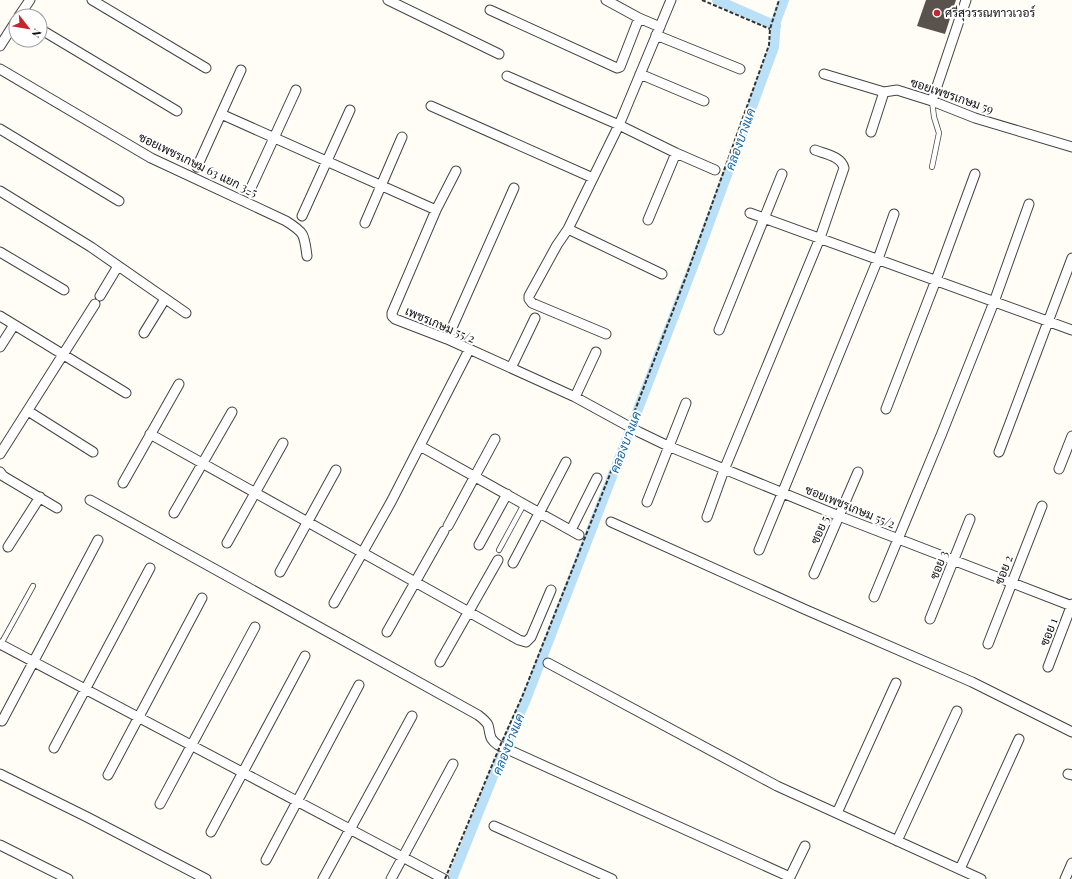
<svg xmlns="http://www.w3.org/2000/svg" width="1072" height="879" viewBox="0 0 1072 879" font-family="'Playfair Display',Sarabun,serif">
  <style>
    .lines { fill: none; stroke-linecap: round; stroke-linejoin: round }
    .canal { stroke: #b9e0f7; stroke-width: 10 }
    .building { fill: #5a524d }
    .service-casing { stroke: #444; stroke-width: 6 }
    .minor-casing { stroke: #444; stroke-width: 11 }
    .path { stroke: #333; stroke-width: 2; stroke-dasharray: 4 2; stroke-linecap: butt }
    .service { stroke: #fff; stroke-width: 4.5 }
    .minor { stroke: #fff; stroke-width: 9 }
    .path-bridge { stroke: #333; stroke-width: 2; stroke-dasharray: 4 2; stroke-linecap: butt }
    .poi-dot { fill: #c4262e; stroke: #fff; stroke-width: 1.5 }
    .labels { text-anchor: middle; stroke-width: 4; stroke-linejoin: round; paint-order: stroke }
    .poi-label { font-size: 12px; fill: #111; stroke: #fff; text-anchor: start }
    .street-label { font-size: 12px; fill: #111; stroke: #fff }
    .water-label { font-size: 13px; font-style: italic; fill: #1768a6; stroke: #fff }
  </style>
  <rect width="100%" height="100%" fill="#fffdf5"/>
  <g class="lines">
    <!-- canal -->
    <path class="canal" d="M717 0 776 26
      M452 879 506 744 525 702 696 259 774 47 776 21 784 0"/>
  </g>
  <!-- building -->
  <path class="building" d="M926 0H956L945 34 917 26Z"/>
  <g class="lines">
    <!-- service casing -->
    <g class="service-casing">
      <path id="service" d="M932 167 939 133 934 117 932 101
        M499 550 524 504
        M1 644 33 586"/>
    </g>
    <!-- minor casing -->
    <g class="minor-casing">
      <path id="minor" d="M92 0 206 68
        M388 0 499 54
        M490 10 617 68 620 67 639 18 606 0
        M19 16 30 0
        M639 18 660 27
        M40 29 177 111
        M656 35 740 69
        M0 46 16 21
        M0 69 151 158 286 221C305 233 304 234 307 256
        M640 74 704 101
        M824 74 884 92 897 90 932 101 975 118 1072 147
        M507 76 619 125 676 153 715 170
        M932 101 966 0
        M431 106 593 178
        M221 114 436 210
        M0 129 119 201
        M871 132 884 92
        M197 167 241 70
        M456 171 436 210 392 313V316L395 319 447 339 575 397 639 432 668 446 839 516 1072 606
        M250 190 296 90
        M0 191 91 247 186 313
        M750 213 1072 330
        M302 216 350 110
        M648 220 676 153
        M365 223 402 137
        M568 229 662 274
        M0 252 64 290
        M100 296 118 266
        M0 316 126 393
        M719 330 782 174
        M144 333 165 299
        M606 334 532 303 529 299V296L557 245 568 229 619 125 671 0
        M447 339 514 188
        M0 347 14 325
        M511 368 535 318
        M575 397 596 352
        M886 409 936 280 975 174
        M28 411 93 452
        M150 434 519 640 526 642 531 637 551 590
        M420 446 579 535
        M999 452 1072 258
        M0 454 95 304
        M1059 469 1072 436
        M0 472 3 476 57 508
        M123 483 179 384
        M90 500 478 715C482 718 486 721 488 725 491 735 488 738 498 745L790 877 789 879
        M647 502 686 403
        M174 513 232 412
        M707 517 724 470 820 238 844 168C841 156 825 154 815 150
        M611 522 804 609 972 682 1072 732
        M448 526 495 439
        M571 530 597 478
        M227 543 283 443
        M479 545 507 494
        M8 547 40 497
        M759 550 878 259 894 214
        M513 563 566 462
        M280 572 336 470
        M814 574 858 472
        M874 597 942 433 994 302 1029 204
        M334 603 391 502 469 350
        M930 619 970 519
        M387 632 444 531
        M0 644 444 879
        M988 644 1042 506
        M440 662 498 560
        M548 663 777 786 981 879
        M1048 667 1072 604
        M2 721 98 540
        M54 748 150 568
        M0 774 87 817 206 879
        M1068 774 1072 775
        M108 775 202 598
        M160 804 255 627
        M837 813 896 683
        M494 826 612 879
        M211 832 305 656
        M897 841 957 711
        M0 845 68 879
        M266 860 359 685
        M960 869 1019 739
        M790 877 805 846
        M323 879 412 716
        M391 879 453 764
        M1065 879 1072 863"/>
    </g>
    <!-- path -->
    <path class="path" d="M702 0 770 29"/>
    <!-- service -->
    <use href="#service" class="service"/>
    <!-- minor -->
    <use href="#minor" class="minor"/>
    <!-- path-bridge -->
    <path class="path-bridge" d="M445 879 500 746 522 697 629 426 687 274 769 45 770 29 779 0"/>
  </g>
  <!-- markers -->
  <circle class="poi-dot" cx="937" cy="13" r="4"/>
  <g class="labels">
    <!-- poi labels -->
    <g class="poi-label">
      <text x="945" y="17">ศรีสุวรรณทาวเวอร์</text>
    </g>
    <!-- street labels -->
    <g class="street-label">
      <text transform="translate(952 96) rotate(19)" y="4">ซอยเพชรเกษม 59</text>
      <text transform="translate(198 165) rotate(26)" y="4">ซอยเพชรเกษม 63 แยก 3-5</text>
      <text transform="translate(440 325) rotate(23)" y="4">เพชรเกษม 55/2</text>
      <text transform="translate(850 507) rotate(22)" y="4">ซอยเพชรเกษม 55/2</text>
      <text transform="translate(820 530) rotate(-67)" y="4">ซอย 5</text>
      <text transform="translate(939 565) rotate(-68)" y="4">ซอย 3</text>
      <text transform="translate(1004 570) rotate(-69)" y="4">ซอย 2</text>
      <text transform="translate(1049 632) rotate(-69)" y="4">ซอย 1</text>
    </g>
    <!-- water labels -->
    <g class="water-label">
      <text transform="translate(740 139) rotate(-70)" y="5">คลองบางแค</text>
      <text transform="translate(625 442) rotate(-69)" y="5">คลองบางแค</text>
      <text transform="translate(508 744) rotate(-68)" y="5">คลองบางแค</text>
    </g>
  </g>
  <!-- north arrow -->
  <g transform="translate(28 28) rotate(121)"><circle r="19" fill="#ffffff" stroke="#a0a0a0"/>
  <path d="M0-3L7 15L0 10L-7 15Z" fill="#c4262e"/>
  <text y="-6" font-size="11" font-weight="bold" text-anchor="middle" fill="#111111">N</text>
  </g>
</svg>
